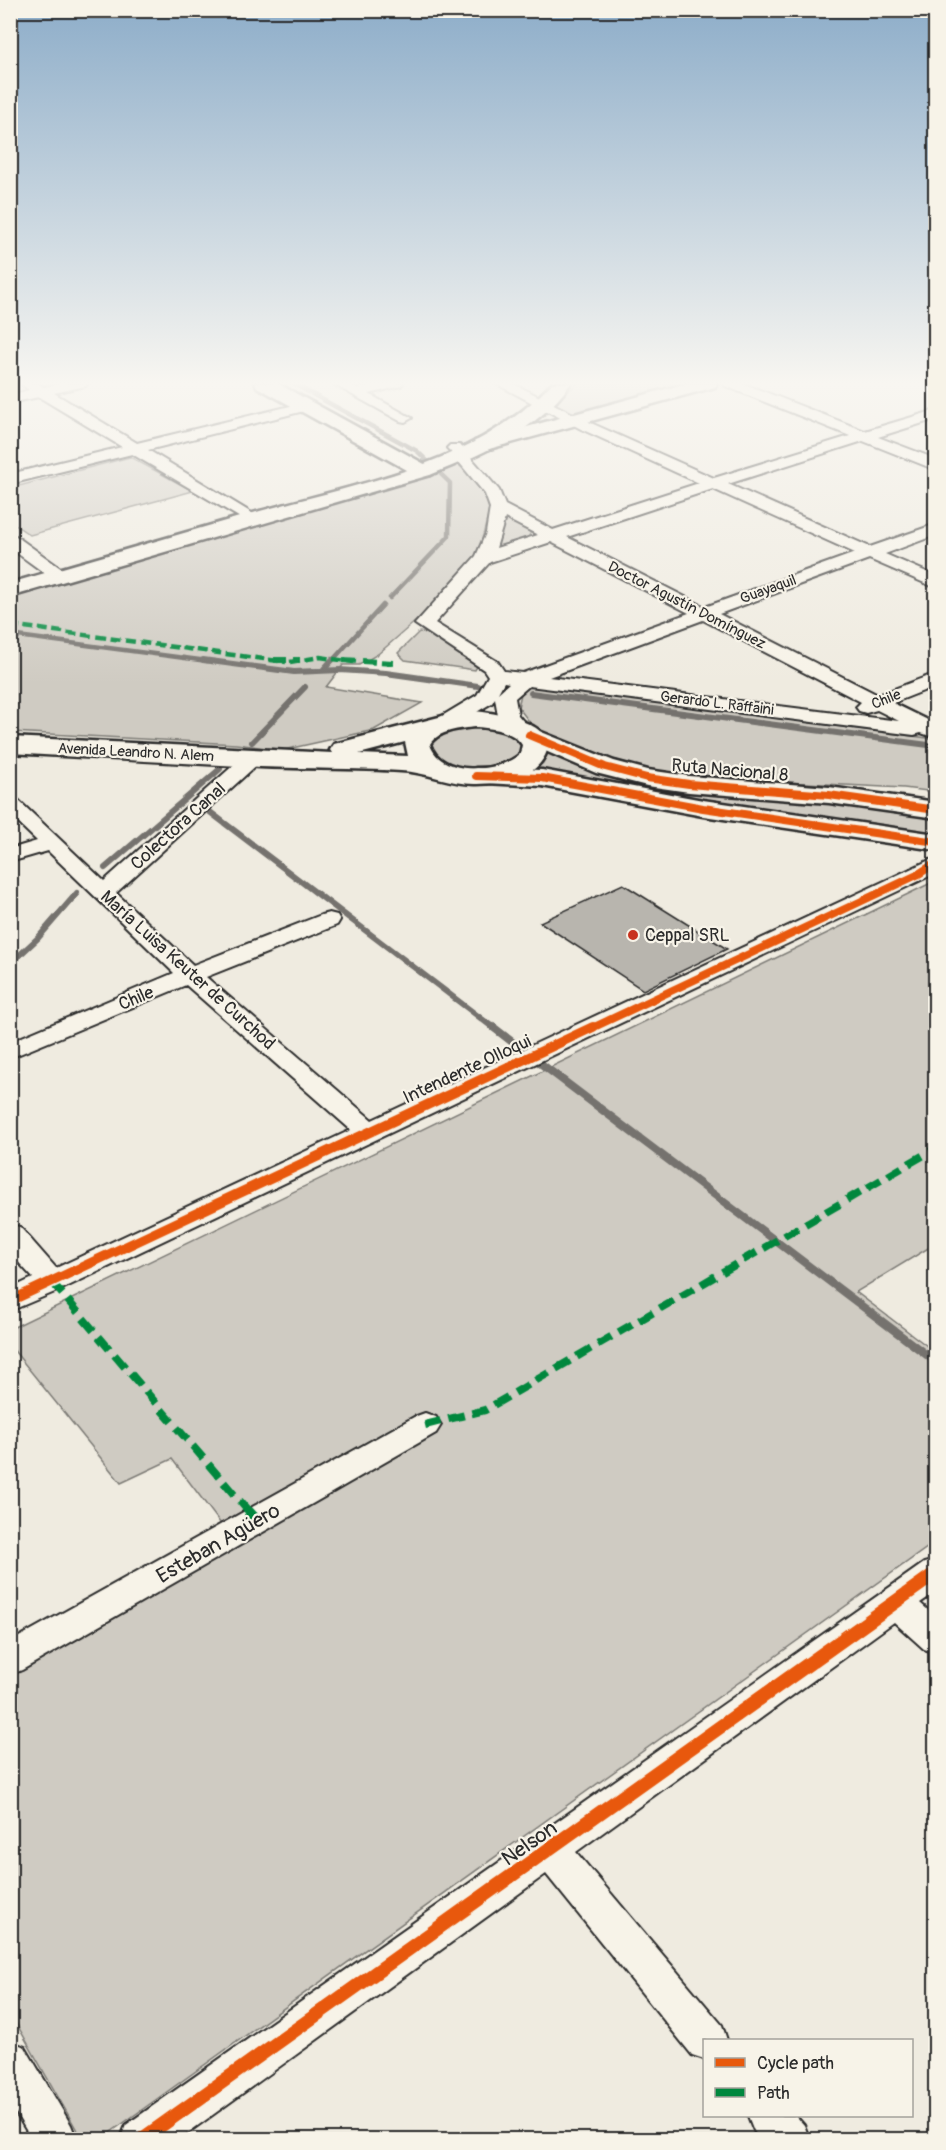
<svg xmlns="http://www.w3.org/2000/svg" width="946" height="2150" viewBox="0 0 946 2150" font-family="Pangolin,sans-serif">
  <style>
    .green { fill: #cfcbc2; stroke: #7d7b76; stroke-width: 1.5 }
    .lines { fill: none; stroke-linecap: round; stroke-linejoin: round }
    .stream-far2 { stroke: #74726e; stroke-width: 4.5 }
    .stream-far1 { stroke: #74726e; stroke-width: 6 }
    .stream { stroke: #74726e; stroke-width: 8 }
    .building { fill: #b8b5ae; stroke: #2b2b2b; stroke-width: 1.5 }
    .minor-casing { stroke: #2b2b2b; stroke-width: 4 }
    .tertiary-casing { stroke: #2b2b2b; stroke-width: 5 }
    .secondary-casing { stroke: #2b2b2b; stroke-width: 5 }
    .primary-casing { stroke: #2b2b2b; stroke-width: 5 }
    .trunk-casing { stroke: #2b2b2b; stroke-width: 5 }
    .minor { fill: #f7f3e8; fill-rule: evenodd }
    .tertiary { fill: #f7f3e8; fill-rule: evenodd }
    .secondary { fill: #f7f3e8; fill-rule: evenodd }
    .primary { fill: #f7f3e8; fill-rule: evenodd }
    .trunk { fill: #f7f3e8; fill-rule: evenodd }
    .quiet-far3 { stroke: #00873e; stroke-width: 4.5; stroke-dasharray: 10 4.5; stroke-linecap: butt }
    .quiet-far2 { stroke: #00873e; stroke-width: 6; stroke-dasharray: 13 6; stroke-linecap: butt }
    .quiet-far1 { stroke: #00873e; stroke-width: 8; stroke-dasharray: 16 8; stroke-linecap: butt }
    .quiet { stroke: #00873e; stroke-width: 11; stroke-dasharray: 22 11; stroke-linecap: butt }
    .cycleway-far2-casing { stroke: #f7f3e8; stroke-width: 10 }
    .cycleway-far1-casing { stroke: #f7f3e8; stroke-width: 14 }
    .cycleway-casing { stroke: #f7f3e8; stroke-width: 17 }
    .cycleway-far2 { stroke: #e8590c; stroke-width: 8 }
    .cycleway-far1 { stroke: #e8590c; stroke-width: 10 }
    .cycleway { stroke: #e8590c; stroke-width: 14 }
    .poi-dot { fill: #c8321e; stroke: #f7f3e8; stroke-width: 2 }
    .labels { text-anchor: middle; stroke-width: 4.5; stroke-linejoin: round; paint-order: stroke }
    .far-street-label { font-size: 15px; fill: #2b2b2b; stroke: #f7f3e8 }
    .street-label { font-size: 18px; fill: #2b2b2b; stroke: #f7f3e8 }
    .poi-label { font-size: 18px; fill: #2b2b2b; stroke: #f7f3e8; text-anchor: start }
    .near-street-label { font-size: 21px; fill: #2b2b2b; stroke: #f7f3e8 }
  </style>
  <rect width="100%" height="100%" fill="#efebe0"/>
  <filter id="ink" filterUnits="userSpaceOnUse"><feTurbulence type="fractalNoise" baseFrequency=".0167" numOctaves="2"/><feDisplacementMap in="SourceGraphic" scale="12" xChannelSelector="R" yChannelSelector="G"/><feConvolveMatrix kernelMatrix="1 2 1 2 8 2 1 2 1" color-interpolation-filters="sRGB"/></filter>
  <g filter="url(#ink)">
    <!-- green -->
    <path class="green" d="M578 383H688L576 415 554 404Z
      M130 457 193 491 30 535 11 522V488Z
      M455 463 473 475 486 492 490 508 477 558 425 613 378 654 359 665H343L326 687 422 703 374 730 283 750 236 744 11 732V593Z
      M504 519C514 520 523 525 531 532L527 539 502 547 497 546 495 541Z
      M419 632 427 633 478 665 475 670 405 660 398 653Z
      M523 685 935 739V792L904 788 703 778 662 773 609 758 534 728 518 707Z
      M500 725 524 745 522 752C490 775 459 775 427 751L430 736 440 729Z
      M549 750 585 766 781 797 935 815V835L681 799 532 771 543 763Z
      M935 881V1244L856 1292 935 1352V1542L101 2139H82L11 2014V1660L230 1536 172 1459 121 1483 11 1347 10 1329Z"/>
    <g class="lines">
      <!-- stream-far2 -->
      <path class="stream-far2" d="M292 383 417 451 450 483 449 536 390 598
        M10 635 215 662
        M331 662 383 605"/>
      <!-- stream-far1 -->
      <path class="stream-far1" d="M203 660 294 672 340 670 386 673 478 686
        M324 669 332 660
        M531 693 936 746
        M252 742 305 687
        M210 812 495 1029
        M105 868 220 769
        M10 964 38 938 77 893"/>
      <!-- stream -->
      <path class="stream" d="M493 1027 524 1051
        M540 1063 936 1362"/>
    </g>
    <!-- building -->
    <path class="building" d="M623 884 727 949 643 990 540 922Z"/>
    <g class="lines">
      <!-- minor casing -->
      <g class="minor-casing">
        <path id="minor" d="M20 383H37L44 387 63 383H88L86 386 54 393 137 443 307 402 314 406 312 409 148 450 260 518 262 521 254 526 132 454 10 484V474L122 447 39 397 10 403V395L29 390Z
          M331 383H348L358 388 379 383H403L401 386 369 394 412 418 405 422 400 421Z
          M495 383H512L591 423 714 478 850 436 725 386 723 383H742L865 431 936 410V419L878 437 936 459V470L863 441 728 484 870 547 936 524V535L885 554 936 576V588L869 559 719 614 878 695 936 673V686L893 703 936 724V738L921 733 914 735 529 686 515 698 518 715 529 728 526 732H512L498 716 495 698 492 703 451 727H437L434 723 437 719 477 695 488 676 484 670 415 624 476 556 486 533 490 508 485 494 450 451 447 448 450 445H460L499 490 505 505 553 530 699 483 581 429ZM713 489 855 553 705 607 567 537ZM505 518 538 535 496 548ZM551 542 689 613 523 673 504 671 498 662 435 623 490 562ZM703 620 861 702 856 707 859 711 866 713 877 710 899 721 549 677ZM504 682 509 683 498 693Z
          M10 535 16 536 66 572 69 576 66 580H54L10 548Z
          M253 752 260 754 263 758 260 762 116 893 193 965 321 915 329 913 337 915 340 920 337 925 206 977 372 1120 936 857V873L62 1289 10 1311V1289L33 1278 10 1253V1225L20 1227 56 1268 351 1130 186 985 10 1058V1042L174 973 48 851 10 862V849L37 841 10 815V797L17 799 104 881 246 754Z
          M425 1413 436 1417 441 1425 436 1433 22 1670 10 1675V1642L414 1417Z
          M936 1560V1592L920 1603 936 1617V1653L924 1649 894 1622 576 1852 722 2025 727 2040H704V2059L692 2055 546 1874 178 2140H120L126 2125 883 1592 924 1563Z
          M10 2041 25 2047 71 2125 77 2140H32L10 2103Z
          M748 2116H796L804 2125 810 2140H761L754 2131Z"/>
      </g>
      <!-- tertiary casing -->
      <g class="tertiary-casing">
        <path id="tertiary" d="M255 383H277L430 467 433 471 430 475H416L257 387Z
          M688 383H717L715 387 489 449H475L472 445 475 441Z"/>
      </g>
      <!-- secondary casing -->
      <g class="secondary-casing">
        <path id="secondary" d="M552 383H571C539 430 481 455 430 475L10 597V583C94 559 177 535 260 511 360 483 479 464 552 383Z"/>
      </g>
      <!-- primary casing -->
      <g class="primary-casing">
        <path id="primary" d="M475 711C496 713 566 724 543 759 530 780 500 783 477 784 452 785 427 772 401 771 354 768 307 769 260 767 177 763 94 758 10 753V737L332 753 330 750 334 744 443 716ZM475 727C491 728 513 730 522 745L520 754C499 773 440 777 430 744 439 730 460 729 475 727ZM405 742 408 756 359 754Z"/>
      </g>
      <!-- trunk casing -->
      <g class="trunk-casing">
        <path id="trunk" d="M529 727 614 761 648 770 689 776 829 787 936 802V818L829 803 689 792 647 786 596 773 520 740 516 735 520 730Z
          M476 768 542 770 703 800 936 834V850L703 816 542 786 467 782 463 776 467 770Z"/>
      </g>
      <!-- minor -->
      <use href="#minor" class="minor"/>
      <!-- tertiary -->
      <use href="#tertiary" class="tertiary"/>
      <!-- secondary -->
      <use href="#secondary" class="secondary"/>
      <!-- primary -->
      <use href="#primary" class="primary"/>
      <!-- trunk -->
      <use href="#trunk" class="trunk"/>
      <!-- quiet-far3 -->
      <path class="quiet-far3" d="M10 625 286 662
        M290 662 320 657 354 662"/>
      <!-- quiet-far2 -->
      <path class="quiet-far2" d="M274 660H300
        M343 660 395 663"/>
      <!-- quiet-far1 -->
      <path class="quiet-far1" d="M52 1282 250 1513
        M425 1425 485 1410 936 1148"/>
      <!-- quiet -->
      <path class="quiet" d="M248 1511 257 1521"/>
      <!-- cycleway-far2 casing -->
      <g class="cycleway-far2-casing">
        <path id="cycleway-far2" d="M529 735 605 767 647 778 689 784 829 795 936 810
          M476 776 542 778 703 808 936 842
          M590 1029 917 875 936 863"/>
      </g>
      <!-- cycleway-far1 casing -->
      <g class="cycleway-far1-casing">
        <path id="cycleway-far1" d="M10 1301 593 1027"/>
      </g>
      <!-- cycleway casing -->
      <g class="cycleway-casing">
        <path id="cycleway" d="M141 2140 936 1573"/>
      </g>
      <!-- cycleway-far2 -->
      <use href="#cycleway-far2" class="cycleway-far2"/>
      <!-- cycleway-far1 -->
      <use href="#cycleway-far1" class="cycleway-far1"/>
      <!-- cycleway -->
      <use href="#cycleway" class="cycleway"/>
    </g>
  </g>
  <!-- sky -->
  <linearGradient id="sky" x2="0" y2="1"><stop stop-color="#8dadc9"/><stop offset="0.56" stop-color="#f8f6f1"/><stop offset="1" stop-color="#f8f6f1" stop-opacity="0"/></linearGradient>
  <rect width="946" height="684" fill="url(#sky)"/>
  <!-- markers -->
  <circle class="poi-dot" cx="633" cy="935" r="6"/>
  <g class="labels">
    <!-- far-street labels -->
    <g class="far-street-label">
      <text transform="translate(768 589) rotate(-20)" y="5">Guayaquil</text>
      <text transform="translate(687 605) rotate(27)" y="5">Doctor Agustín Domínguez</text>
      <text transform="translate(886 699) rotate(-22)" y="5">Chile</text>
      <text transform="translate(717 703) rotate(7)" y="5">Gerardo L. Raffaini</text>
      <text transform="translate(136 752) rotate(3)" y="5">Avenida Leandro N. Alem</text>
    </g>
    <!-- street labels -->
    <g class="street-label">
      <text transform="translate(730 770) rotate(5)" y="6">Ruta Nacional 8</text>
      <text transform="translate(178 826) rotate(-42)" y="6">Colectora Canal</text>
      <text transform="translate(188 970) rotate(42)" y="6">María Luisa Keuter de Curchod</text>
      <text transform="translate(136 998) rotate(-23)" y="6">Chile</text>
      <text transform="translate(467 1069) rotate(-25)" y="6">Intendente Olloqui</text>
    </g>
    <!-- poi labels -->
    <g class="poi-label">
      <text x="645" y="941">Ceppal SRL</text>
    </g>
    <!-- near-street labels -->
    <g class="near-street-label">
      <text transform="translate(218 1543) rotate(-30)" y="7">Esteban Agüero</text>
      <text transform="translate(529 1843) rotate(-35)" y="7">Nelson</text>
    </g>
  </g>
  <!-- margin -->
  <rect width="946" height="2150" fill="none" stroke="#f7f3e8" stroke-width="36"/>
  <rect x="18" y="18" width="910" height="2114" fill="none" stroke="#2b2b2b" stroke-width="2" filter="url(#ink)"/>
  <!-- legend -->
  <rect x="703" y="2039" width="210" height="78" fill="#f7f3e8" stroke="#a5a39c" stroke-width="1.5"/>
  <rect x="715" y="2058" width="30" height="9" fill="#e8590c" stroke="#a5a39c" stroke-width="1.5"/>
  <text x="757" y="2069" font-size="18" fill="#2b2b2b">Cycle path</text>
  <rect x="715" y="2088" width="30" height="9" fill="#00873e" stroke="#a5a39c" stroke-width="1.5"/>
  <text x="757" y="2099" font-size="18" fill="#2b2b2b">Path</text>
</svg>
